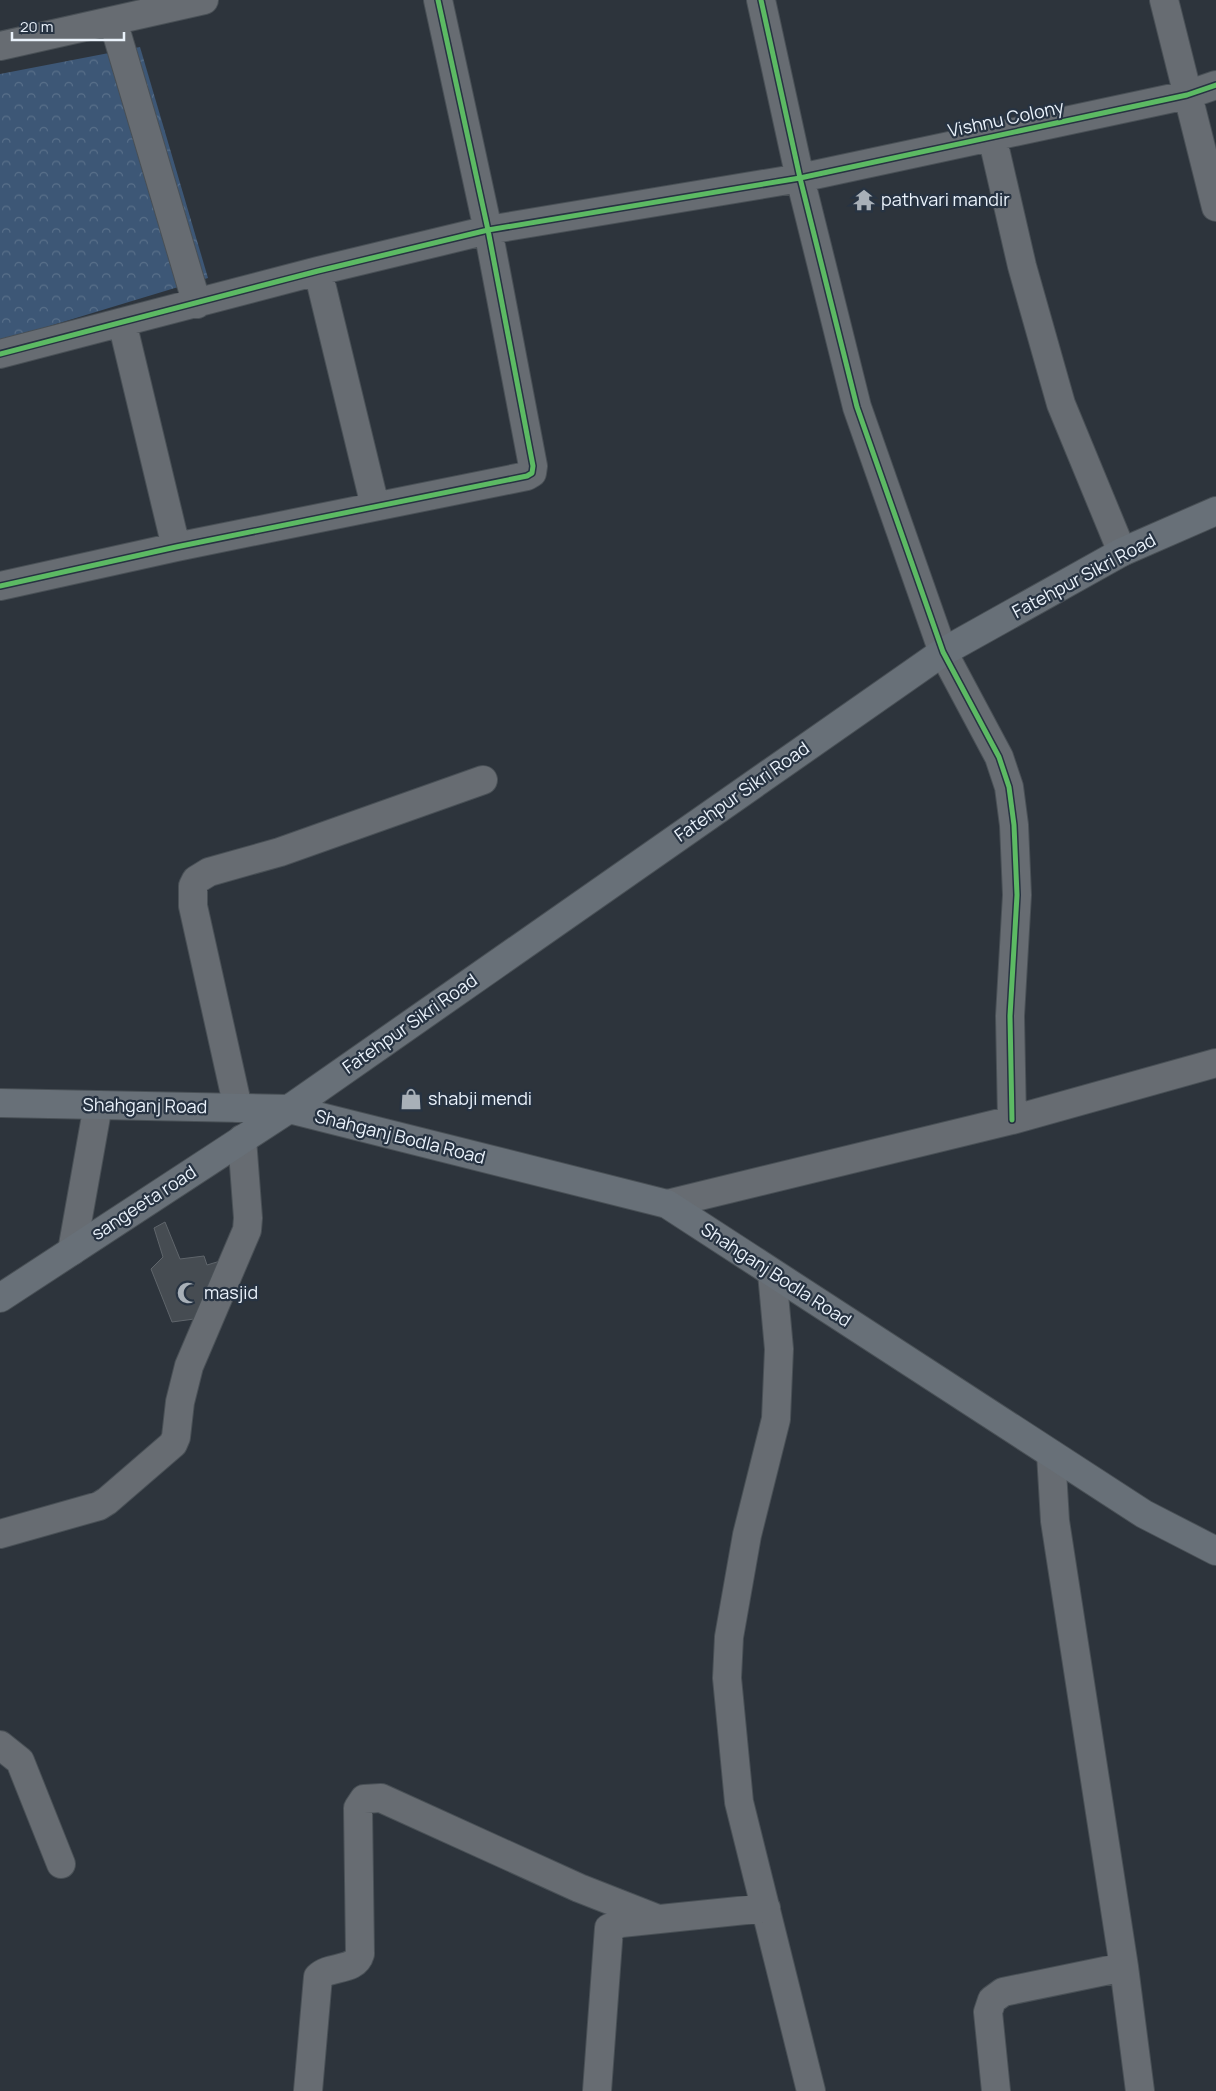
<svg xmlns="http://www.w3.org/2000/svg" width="1216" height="2091" viewBox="0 0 1216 2091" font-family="Manrope,sans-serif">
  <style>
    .park { fill: url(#park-crowns) }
    .building { fill: #464c52; stroke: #5f656b }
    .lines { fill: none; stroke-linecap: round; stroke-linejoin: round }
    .minor-casing { stroke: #495056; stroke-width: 30 }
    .major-casing { stroke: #495056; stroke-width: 30 }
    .minor { stroke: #676c72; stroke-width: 28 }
    .major { stroke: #687078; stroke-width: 28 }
    .cycleway-casing { stroke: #273342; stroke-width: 8 }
    .cycleway { stroke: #5cba63; stroke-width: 5 }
    .labels { text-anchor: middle; stroke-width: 4.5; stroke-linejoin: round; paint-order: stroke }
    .street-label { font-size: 18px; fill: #eaf2fb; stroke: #273342 }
    .poi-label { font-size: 18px; fill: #eaf2fb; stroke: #273342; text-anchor: start }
  </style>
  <defs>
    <pattern id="park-crowns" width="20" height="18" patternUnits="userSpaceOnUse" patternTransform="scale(1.25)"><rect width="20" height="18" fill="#3d5776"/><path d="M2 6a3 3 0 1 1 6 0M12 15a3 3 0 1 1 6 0" fill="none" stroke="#59708a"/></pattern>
  </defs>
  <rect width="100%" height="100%" fill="#2d343c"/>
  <!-- park -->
  <path class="park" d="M140 47 208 278 0 341V74Z"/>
  <!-- building -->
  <path class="building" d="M165 1222 180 1259 204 1256 207 1265 227 1259 209 1317 172 1322 151 1269 163 1257 154 1228Z"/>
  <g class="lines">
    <!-- minor casing -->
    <g class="minor-casing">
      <path id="minor" d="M761 0 800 178 857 407 943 652 999 757 1009 787 1014 825 1017 895 1010 1016 1012 1120
        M1164 0 1216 207
        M113 21 197 304
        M0 46 204 0
        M992 136 1022 266 1061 404 1122 552
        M318 271 375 506
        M122 322 176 547
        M0 354 318 271 488 230 800 178 1187 95 1216 85
        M0 586 176 547 527 476 532 473 533 466 488 230 438 0
        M238 1108 193 906V886L196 880 209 872 280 852 483 780
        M667 1204 1012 1120 1216 1063
        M72 1251 98 1105
        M772 1273 779 1349 776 1419 747 1535 729 1637 727 1678 739 1802 811 2091
        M1051 1454 1055 1521 1124 1967 1140 2091
        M0 1534 99 1506 107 1501 173 1444 176 1437 180 1402 189 1366 247 1230 248 1218 242 1139
        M0 1745 20 1761 61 1864
        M308 2091 318 1977C330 1965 355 1972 360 1954L358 1808 364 1799 381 1798 579 1888 658 1919
        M597 2091 609 1928 621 1923 766 1908
        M996 2091 988 2012 992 2000 1003 1992 1124 1967"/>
    </g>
    <!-- major casing -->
    <g class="major-casing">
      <path id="major" d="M0 1103 289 1109 667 1204 1144 1514 1216 1551
        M0 1298 289 1109 943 652 1122 552 1216 511"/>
    </g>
    <!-- minor -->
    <use href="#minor" class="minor"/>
    <!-- major -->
    <use href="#major" class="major"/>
    <!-- cycleway casing -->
    <g class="cycleway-casing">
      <path id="cycleway" d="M761 0 800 178 857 407 943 652 999 757 1009 787 1014 825 1017 895 1010 1016 1012 1120
        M0 354 318 271 488 230 800 178 1187 95 1216 85
        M0 586 176 547 527 476 532 473 533 466 488 230 438 0"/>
    </g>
    <!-- cycleway -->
    <use href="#cycleway" class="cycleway"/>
  </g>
  <!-- icons -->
  <defs>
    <g id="temple-bare" transform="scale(1.725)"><path d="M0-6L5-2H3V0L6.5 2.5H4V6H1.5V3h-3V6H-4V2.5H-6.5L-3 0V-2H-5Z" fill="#a8b0b8" stroke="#273342" stroke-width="2.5" paint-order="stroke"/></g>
    <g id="shop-bare" transform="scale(1.725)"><path d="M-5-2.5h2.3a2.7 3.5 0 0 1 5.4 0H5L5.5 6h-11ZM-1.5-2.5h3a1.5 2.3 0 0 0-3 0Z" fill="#a8b0b8" stroke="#273342" stroke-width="2.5" paint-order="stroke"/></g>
    <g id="mosque-bare" transform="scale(1.725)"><path d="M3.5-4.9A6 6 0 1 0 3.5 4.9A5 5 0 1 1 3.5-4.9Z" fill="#a8b0b8" stroke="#273342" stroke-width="2.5" paint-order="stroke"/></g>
  </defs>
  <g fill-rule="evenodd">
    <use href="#temple-bare" x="864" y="200"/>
    <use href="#shop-bare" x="411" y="1099"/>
    <use href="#mosque-bare" x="188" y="1293"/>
  </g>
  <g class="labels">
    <!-- street labels -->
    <g class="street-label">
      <text transform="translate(1006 119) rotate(-12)" y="6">Vishnu Colony</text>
      <text transform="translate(1084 576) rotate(-28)" y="6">Fatehpur Sikri Road</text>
      <text transform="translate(742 792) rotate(-35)" y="6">Fatehpur Sikri Road</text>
      <text transform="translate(410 1024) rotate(-35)" y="6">Fatehpur Sikri Road</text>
      <text transform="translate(145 1106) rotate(1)" y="6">Shahganj Road</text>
      <text transform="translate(400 1137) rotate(14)" y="6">Shahganj Bodla Road</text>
      <text transform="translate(144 1203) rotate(-33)" y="6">sangeeta road</text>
      <text transform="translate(776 1275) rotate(33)" y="6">Shahganj Bodla Road</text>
    </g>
    <!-- poi labels -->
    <g class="poi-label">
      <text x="881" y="206">pathvari mandir</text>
      <text x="428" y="1105">shabji mendi</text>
      <text x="204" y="1299">masjid</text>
    </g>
  </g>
  <!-- scale -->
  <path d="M12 32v8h112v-8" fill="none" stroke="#eaf2fb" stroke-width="2.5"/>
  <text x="20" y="32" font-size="15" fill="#eaf2fb" stroke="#273342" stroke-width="4" paint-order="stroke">20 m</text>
</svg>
